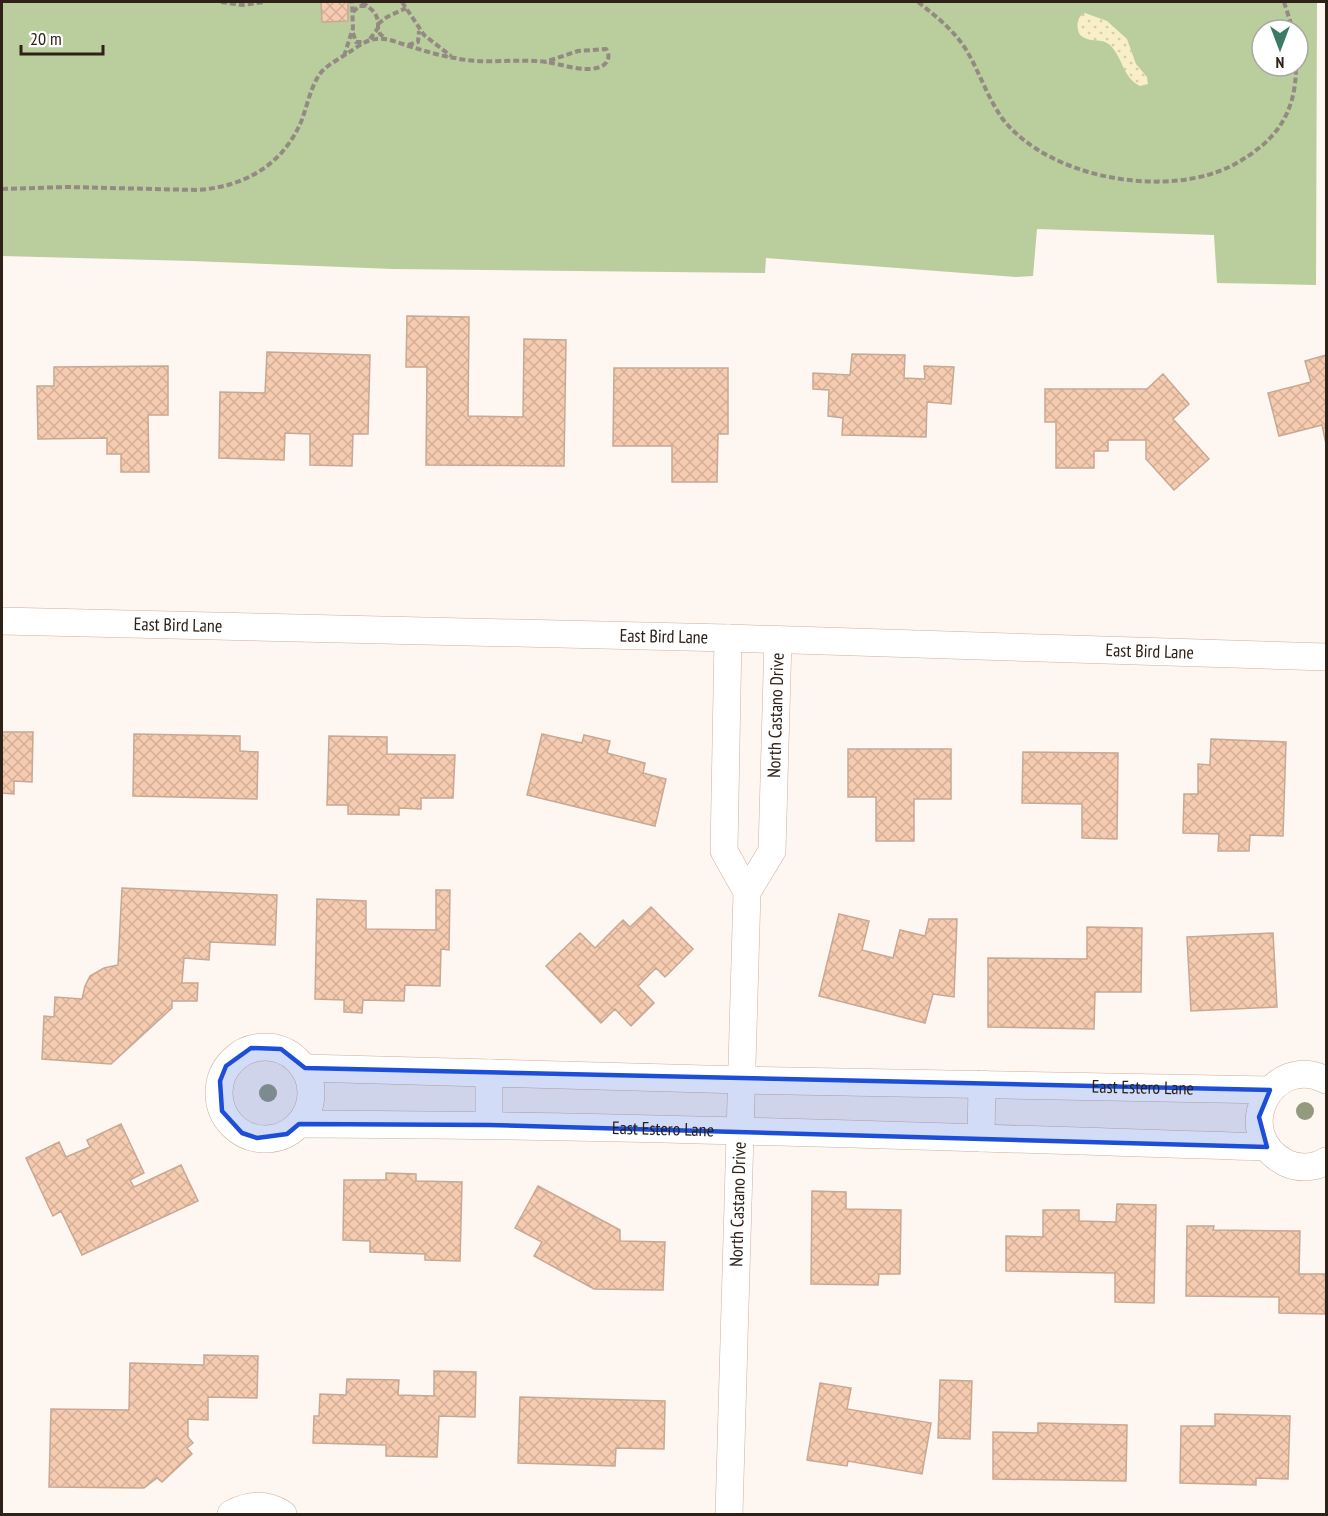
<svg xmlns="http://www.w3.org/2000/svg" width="1328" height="1516" viewBox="0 0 1328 1516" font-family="'PT Sans Narrow',sans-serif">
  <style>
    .green { fill: #bacd9d; fill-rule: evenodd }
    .sand { fill: url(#sand-dots) }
    .building { fill: url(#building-cross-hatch); stroke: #c9a893; stroke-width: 1.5 }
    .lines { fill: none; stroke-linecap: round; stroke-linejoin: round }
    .minor-casing { stroke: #cfaf99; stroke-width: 28 }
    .path { stroke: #938a83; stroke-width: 4; stroke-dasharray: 6 3; stroke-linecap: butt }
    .minor { stroke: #fff; stroke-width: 27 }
    .tree { fill: #949b7c }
    .marked { fill: #1d4ed8; fill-opacity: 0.2; stroke: #1d4ed8; stroke-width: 4.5; stroke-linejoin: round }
    .labels { text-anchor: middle; stroke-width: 4.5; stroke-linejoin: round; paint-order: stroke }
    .street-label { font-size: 18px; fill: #2d2118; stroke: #fff }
  </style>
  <defs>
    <pattern id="sand-dots" width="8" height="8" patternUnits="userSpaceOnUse" patternTransform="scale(1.5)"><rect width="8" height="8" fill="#f8eec8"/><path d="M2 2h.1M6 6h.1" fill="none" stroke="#d5ccab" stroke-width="1.8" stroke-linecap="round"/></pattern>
    <pattern id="building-cross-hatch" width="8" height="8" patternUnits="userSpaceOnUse" patternTransform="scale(1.5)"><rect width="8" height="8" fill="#f6ccb0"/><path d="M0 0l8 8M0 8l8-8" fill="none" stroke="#d3af97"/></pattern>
  </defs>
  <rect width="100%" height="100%" fill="#fdf6f1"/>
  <!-- green -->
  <path class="green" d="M2 2H1317L1316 285 1217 283 1214 235 1037 229 1033 276 1016 277 766 258 765 273 393 269 192 261 2 256ZM1262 30H1298V66H1262Z"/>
  <!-- sand -->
  <path class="sand" d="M1085 13 1107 21 1127 39 1136 64 1147 77 1148 84 1140 86C1123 78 1123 58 1110 45 1101 37 1091 44 1080 35 1076 27 1076 17 1085 13Z"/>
  <!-- building -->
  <path class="building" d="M321 2H348V21L322 22Z
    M407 316 469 317 468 416 523 417 524 339 566 340 564 466 426 465 427 367H406Z
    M267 352 370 355 368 434H353L352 466 310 465V434L285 433 284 460 219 458 220 392 265 393Z
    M852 354 905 355 904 378 925 379 924 366 954 367 951 404 927 402 926 437 842 435 843 418 828 416 829 390 813 389V373L850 375Z
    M1326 355V444L1322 425 1279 436 1268 393 1311 382 1305 361Z
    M168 366V415H148L149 472H121V454H107V438L38 439 37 386H54V367Z
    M614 368H728V434H718L717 482H672V446H613Z
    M1163 374 1189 404 1173 419 1209 459 1174 490 1146 459V440H1108V451H1094V468H1056V422H1045V389H1147Z
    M2 732H33L32 782 14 781V794L2 793Z
    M134 734 240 736V751L258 752 257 799 133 796Z
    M542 734 582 743 584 735 610 741 607 753 645 763 643 773 666 779 655 826 527 795Z
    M329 736 387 737V754L455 755 453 798H421V809L399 808V815L348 814V805H327Z
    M1211 739 1286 742 1283 836 1250 835 1249 851H1218L1219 834 1183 833 1184 794H1198V764L1210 765Z
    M848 749H951V799H914V841H876V797H848Z
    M1023 752 1118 753 1117 839 1082 838V804L1022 803Z
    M122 888 277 895 275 945 210 942 209 960 184 958 182 983H198L197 1001H172V1008L111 1064 42 1059 44 1016 54 1017 55 997 82 999 85 986 90 976 104 968 118 965Z
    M436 890H450L449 950 441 949 440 986 405 985 404 1001 363 1000 362 1013 344 1012V1000L315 999 317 899 366 901V929L436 930Z
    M651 907 693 949 665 977 656 968 638 986 654 1003 631 1026 615 1009 601 1023 546 966 580 933 595 948 623 920 630 927Z
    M839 914 869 921 862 950 893 958 900 930 925 936 929 919H957L954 997 933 994 925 1023 819 996Z
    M1087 927 1142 928 1141 992H1095L1094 1029 988 1027V958L1087 959Z
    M1273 933 1277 1007 1191 1011 1187 937Z
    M121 1124 144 1173 130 1180 134 1187 181 1165 198 1201 82 1255 61 1211 53 1216 26 1158 59 1142 66 1157 90 1147 87 1140Z
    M386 1173 416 1174V1181L462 1182 460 1261 425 1260V1254L370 1252V1241L343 1240 344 1180H386Z
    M538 1186 620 1230V1241L665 1242 663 1290 594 1289 534 1256 542 1242 515 1228Z
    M812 1191 846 1192V1209L901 1210 900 1274H879L878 1285 811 1284Z
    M1117 1204 1156 1205 1154 1303 1115 1302V1273L1006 1271V1236L1043 1237V1210H1079V1221L1116 1222Z
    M1187 1226H1214L1213 1230 1300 1231 1299 1274H1326L1325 1314 1279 1313V1297L1186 1296Z
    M204 1355 258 1356 257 1398 208 1397V1420L188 1419V1437L193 1443 187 1448 192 1454 162 1482 157 1478 144 1488 49 1487 51 1409 129 1410 130 1363 204 1365Z
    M434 1371 476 1372 475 1417 439 1416 437 1457 386 1456V1445L313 1443 314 1416H319L320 1394 346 1395 347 1379 399 1380 398 1395 434 1396Z
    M940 1380 972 1381 970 1439 938 1438Z
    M820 1383 851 1388 847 1409 931 1423 922 1474 848 1461 847 1466 807 1460Z
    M520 1397 665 1401 664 1449 616 1448 615 1466 518 1463Z
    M1215 1414 1290 1416 1288 1479 1256 1478V1485L1180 1483 1181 1426H1215Z
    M1038 1423 1127 1425 1126 1481 993 1479V1432L1038 1433Z"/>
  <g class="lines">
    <!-- minor casing -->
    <g class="minor-casing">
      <g id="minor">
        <path id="s1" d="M2 621 728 638 1326 657"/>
        <path d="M728 638 724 851 747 892"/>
        <circle cx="265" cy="1093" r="46"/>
        <path id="s2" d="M305 1068 742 1080 1270 1090"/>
        <path d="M1326 1080C1271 1052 1230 1134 1286 1163 1299 1169 1315 1168 1326 1161"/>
        <path id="s3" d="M299 1124C622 1125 944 1137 1267 1147"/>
        <path d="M489 1125V1073"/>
        <path d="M981 1138 982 1084"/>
        <path d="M231 1514C248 1505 266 1503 283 1514"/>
        <path id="s4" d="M729 1514 747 892 772 851 778 640"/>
      </g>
    </g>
    <!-- path -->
    <path class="path" d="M221 2 242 5 265 2
      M362 2C372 10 379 13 378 28
      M402 2 424 35 451 56
      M918 2C937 17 956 32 968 53 980 74 988 98 1002 118 1048 179 1169 200 1235 164 1276 141 1296 114 1296 66
      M1284 2 1293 30
      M353 12 359 6H367
      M378 24 387 17 406 8
      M353 33 356 42H363
      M370 39 378 28 380 34 386 39
      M408 45 418 42 419 31
      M344 56 353 28 352 2
      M2 189 67 187 197 190C243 187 282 166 301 122 307 107 310 89 319 75 325 66 339 59 348 53 356 48 365 40 376 39 389 37 403 45 415 48 428 52 442 56 455 58 485 65 516 58 546 62 562 64 584 73 600 67 608 64 611 56 606 49L578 51 545 62"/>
    <!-- minor -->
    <use href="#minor" class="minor"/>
  </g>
  <!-- trees -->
  <g class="tree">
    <circle cx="268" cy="1093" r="9"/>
    <circle cx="1305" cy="1111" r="9"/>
  </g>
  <!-- marked area -->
  <path class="marked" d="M251 1048 281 1049 305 1068 1270 1090 1259 1117 1267 1147 489 1125 299 1124 287 1134 257 1138 242 1133 222 1111 220 1081 226 1066Z"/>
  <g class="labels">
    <!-- street labels -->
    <g class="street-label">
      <text dy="6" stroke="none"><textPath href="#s1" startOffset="176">East Bird Lane</textPath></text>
      <text dy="6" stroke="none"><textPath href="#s1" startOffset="662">East Bird Lane</textPath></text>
      <text dy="6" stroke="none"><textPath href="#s1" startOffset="1148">East Bird Lane</textPath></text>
      <text dy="6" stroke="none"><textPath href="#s4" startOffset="806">North Castano Drive</textPath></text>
      <text dy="6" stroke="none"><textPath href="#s2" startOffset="838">East Estero Lane</textPath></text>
      <text dy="6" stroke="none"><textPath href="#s3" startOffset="364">East Estero Lane</textPath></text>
      <text dy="6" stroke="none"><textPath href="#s4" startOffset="310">North Castano Drive</textPath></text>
    </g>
  </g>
  <!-- border -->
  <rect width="1328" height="1516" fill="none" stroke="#2d2118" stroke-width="6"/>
  <!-- north arrow -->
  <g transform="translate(1280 48) rotate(180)"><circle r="28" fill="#ffffff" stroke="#aba6a3" stroke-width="1.5"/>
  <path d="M0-4.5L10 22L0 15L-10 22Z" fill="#3d7a65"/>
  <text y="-9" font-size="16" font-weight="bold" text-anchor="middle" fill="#2d2118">N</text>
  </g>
  <!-- scale -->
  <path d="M21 45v9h82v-9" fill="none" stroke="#2d2118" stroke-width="3"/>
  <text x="30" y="45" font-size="18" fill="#2d2118" stroke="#ffffff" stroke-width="4.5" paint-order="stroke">20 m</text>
</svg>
